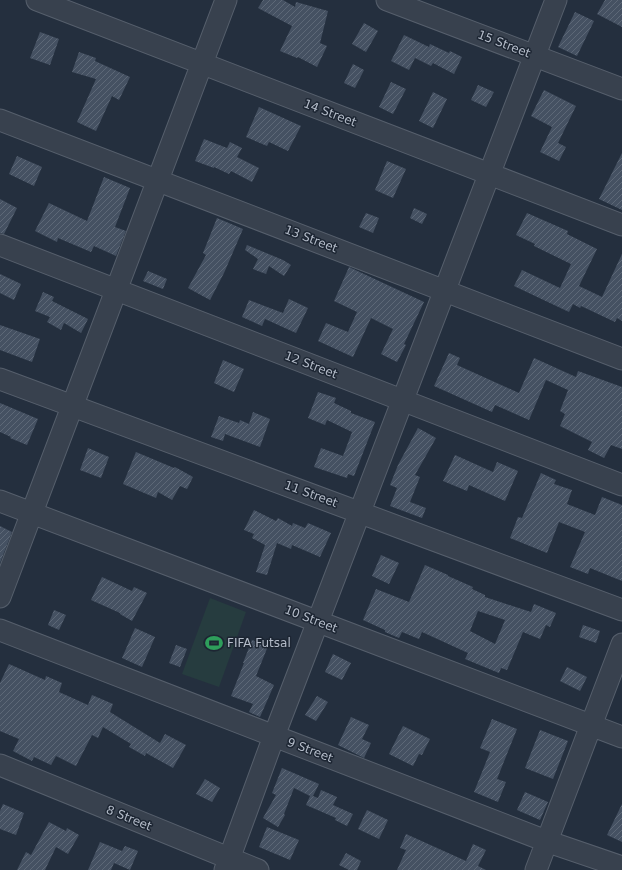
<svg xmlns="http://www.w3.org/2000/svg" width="622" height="870" viewBox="0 0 622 870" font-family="'DejaVu Sans',sans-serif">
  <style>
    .garden { fill: #263c3f }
    .building { fill: url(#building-hatch); fill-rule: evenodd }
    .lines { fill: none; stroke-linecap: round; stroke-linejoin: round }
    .minor-casing { stroke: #565f6c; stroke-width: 23 }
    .minor { stroke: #38414e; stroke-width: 21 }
    .labels { text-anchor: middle; stroke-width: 3; stroke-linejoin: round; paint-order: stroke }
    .street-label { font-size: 12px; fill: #b4bcc9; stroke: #1d2633 }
    .poi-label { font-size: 12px; fill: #b4bcc9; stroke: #1d2633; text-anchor: start }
  </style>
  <defs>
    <pattern id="building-hatch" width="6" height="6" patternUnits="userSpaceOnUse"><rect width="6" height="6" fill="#455162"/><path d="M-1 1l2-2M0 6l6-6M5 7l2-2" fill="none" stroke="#5d6877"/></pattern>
  </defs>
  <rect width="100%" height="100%" fill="#242f3e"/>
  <!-- garden -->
  <path class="garden" d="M210 598 246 612 219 687 182 674Z"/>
  <!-- building -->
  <path class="building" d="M263 0H283L295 7 296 2 328 11 320 43 327 46 317 67 298 57 297 58 280 51 292 26 258 8Z
    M605 0H622V27L597 14Z
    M575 12 594 21 577 56 558 47Z
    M364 23 378 31 366 52 352 44Z
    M40 32 59 39 50 65 30 58Z
    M404 35 429 47 430 44 449 53 450 51 462 57 454 74 433 63 431 66 415 58 409 70 391 61Z
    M79 52 96 58 95 61 130 77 119 100 112 96 96 131 77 122 96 79 72 72Z
    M353 64 364 70 355 88 344 83Z
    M391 82 406 89 393 114 379 107Z
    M478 85 494 92 486 107 471 100Z
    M544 90 576 106 558 143 566 147 559 161 540 152 552 127 531 116Z
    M433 92 447 99 433 128 419 121Z
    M259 107 301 126 288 151 269 142 267 146 246 137Z
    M204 139 227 148 230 142 242 148 237 157 259 168 252 182 231 171 229 174 214 167V168L195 161Z
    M622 153V210L599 199Z
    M17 156 42 167 34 186 9 174Z
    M387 161 406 169 393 198 375 190Z
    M104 177 130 188 115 227 126 231 116 256 94 246 91 252 58 238 57 242 35 231 49 203 87 221Z
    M0 199 17 208 4 234 0 233Z
    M414 208 427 214 422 224 410 218Z
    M366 213 379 218 373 233 359 227Z
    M527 213 568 231 567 234 597 249 579 286 602 297 622 254V321L617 318 615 322 581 306 580 308 573 304 569 312 514 286 522 270 560 288 571 264 534 246 535 244 516 235Z
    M217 218 243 229 224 273 210 300 188 288 206 255 203 253Z
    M247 245 283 260 291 265 284 276 269 266 266 274 253 269 258 259 245 250Z
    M349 267 424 302 404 344 406 345 397 362 381 354 393 329 371 318 353 357 318 341 326 323 348 332 357 312 334 301Z
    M148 271 167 279 163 289 143 281Z
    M0 274 21 284 14 300 0 293Z
    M43 292 54 297 52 301 88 319 81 333 64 323 61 330 47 322 50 317 35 311Z
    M289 299 308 308 296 333 265 319 262 326 242 317 249 300 283 313Z
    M0 325 40 339 32 362 0 350Z
    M449 353 460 358 457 365 519 393 534 358 576 377 578 371 622 387V449L611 445 604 458 588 450 592 442 560 426 565 414 560 411 568 390 546 380 529 420 495 405 492 412 434 386Z
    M223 360 244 369 234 392 214 383Z
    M318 392 336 398 334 403 351 411V413L375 422 354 476 348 474 347 478 314 467 321 448 343 456 352 432 327 420 325 425 308 418Z
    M0 403 38 419 27 445 10 438 11 437 0 432Z
    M253 412 270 419 260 447 225 434 223 441 211 437 219 416 239 423 240 420 249 424Z
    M418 428 436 438 415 475 420 477 410 502 426 508 422 518 390 506 397 488 390 485 398 465Z
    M88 448 109 457 101 478 80 470Z
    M136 452 174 468 175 467 193 477 187 489 180 486 172 500 158 492 156 498 123 484Z
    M455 455 493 472 497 462 518 471 505 501 469 485 467 491 443 481Z
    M541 473 556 480 554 484 572 490 567 504 595 515 602 497 622 505V581L590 568 588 574 570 567 585 532 559 522 547 553 510 538 518 517 522 518Z
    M254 510 276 521 278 518 292 526 293 523 305 528 308 523 331 533 320 557 292 545 291 549 277 543 267 575 256 572 265 545 252 538 254 534 244 530Z
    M0 526 12 532 0 563Z
    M381 555 399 563 389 584 372 576Z
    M425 565 448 575V576L473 587 472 589 485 595V597L531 612 534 604 556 613 550 627 546 625 540 639 523 632 507 670 501 668 499 673 465 659 468 653 422 632 419 639 402 632 399 638 385 632V630L363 620 376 589 409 602ZM478 611 505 620 495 644 470 631Z
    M102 577 132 591 134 587 147 593 132 621 120 614V613L91 600Z
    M54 610 66 615 59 630 48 625Z
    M583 625 600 631 596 643 579 637Z
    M135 628 155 637 142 667 122 658Z
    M252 640 268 646 256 676 274 685 260 717 249 712 253 704 231 696 244 663H243Z
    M176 645 187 649 180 667 169 663Z
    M333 654 351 663 342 680 325 672Z
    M9 664 45 680 46 676 62 683 59 692 88 705 92 695 113 704 110 712 160 743 165 734 186 745 173 768 146 753 145 756 129 747 131 744 103 727 98 738 92 735 76 766 56 756 51 765 34 757 32 761 13 751 19 739 0 731V683Z
    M567 667 587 677 580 691 560 681Z
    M317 696 328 702 316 721 305 715Z
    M351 717 369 725 362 739 371 743 364 758 338 745Z
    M492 719 517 729 497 779 506 782 498 802 474 792 490 752 480 748Z
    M403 726 430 739 422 755 419 754 413 766 389 754Z
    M540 730 568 741 553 779 525 768Z
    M282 768 319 784 313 796 318 798 321 790 337 797 333 805 353 814 347 826 335 820 336 818 306 805 310 796 294 788 284 814 285 815 278 827 263 818 276 795 272 793Z
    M205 779 220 788 212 802 196 794Z
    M525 792 548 802 540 820 517 810Z
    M3 804 24 813 16 835 0 829V811Z
    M622 804V842L607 835Z
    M367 810 388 820 379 839 358 829Z
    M49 822 66 831 67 828 79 835 68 854 56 847 45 870H17L26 852 31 855Z
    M267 827 299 840 290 860 259 847Z
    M406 834 466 861 473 844 486 850 478 866 486 870H397L406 850 400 848Z
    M100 842 122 851 125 846 138 851 130 870 114 863 111 870H88Z
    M346 853 361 861 357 870H349L339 865Z"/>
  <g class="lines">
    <!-- minor casing -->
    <g class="minor-casing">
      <path id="minor" d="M37 0 622 225
        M387 0 622 89
        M0 120 622 359
        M0 245 622 485
        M0 379 622 610
        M0 501 622 737
        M0 597 226 0
        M0 630 546 841 622 867
        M0 765 258 870
        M225 870 274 736 556 0
        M536 870 622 644"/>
    </g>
    <!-- minor -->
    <use href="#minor" class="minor"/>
  </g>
  <!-- icons -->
  <defs>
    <g id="stadium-bare" transform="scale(1.38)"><path d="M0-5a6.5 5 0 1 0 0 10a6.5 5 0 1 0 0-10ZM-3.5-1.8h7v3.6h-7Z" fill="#2e9e5b" stroke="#1d2633" stroke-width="2.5" paint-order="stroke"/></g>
  </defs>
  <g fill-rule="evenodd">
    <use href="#stadium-bare" x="214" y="643"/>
  </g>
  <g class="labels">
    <!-- street labels -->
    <g class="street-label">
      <text transform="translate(504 44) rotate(21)" y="4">15 Street</text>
      <text transform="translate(330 113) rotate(21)" y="4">14 Street</text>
      <text transform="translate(311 239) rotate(21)" y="4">13 Street</text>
      <text transform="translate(311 365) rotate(21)" y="4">12 Street</text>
      <text transform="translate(311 494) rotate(20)" y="4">11 Street</text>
      <text transform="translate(311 619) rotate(21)" y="4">10 Street</text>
      <text transform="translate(310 750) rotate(21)" y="4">9 Street</text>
      <text transform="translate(129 818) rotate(22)" y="4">8 Street</text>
    </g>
    <!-- poi labels -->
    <g class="poi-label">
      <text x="227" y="647">FIFA Futsal</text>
    </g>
  </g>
</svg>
